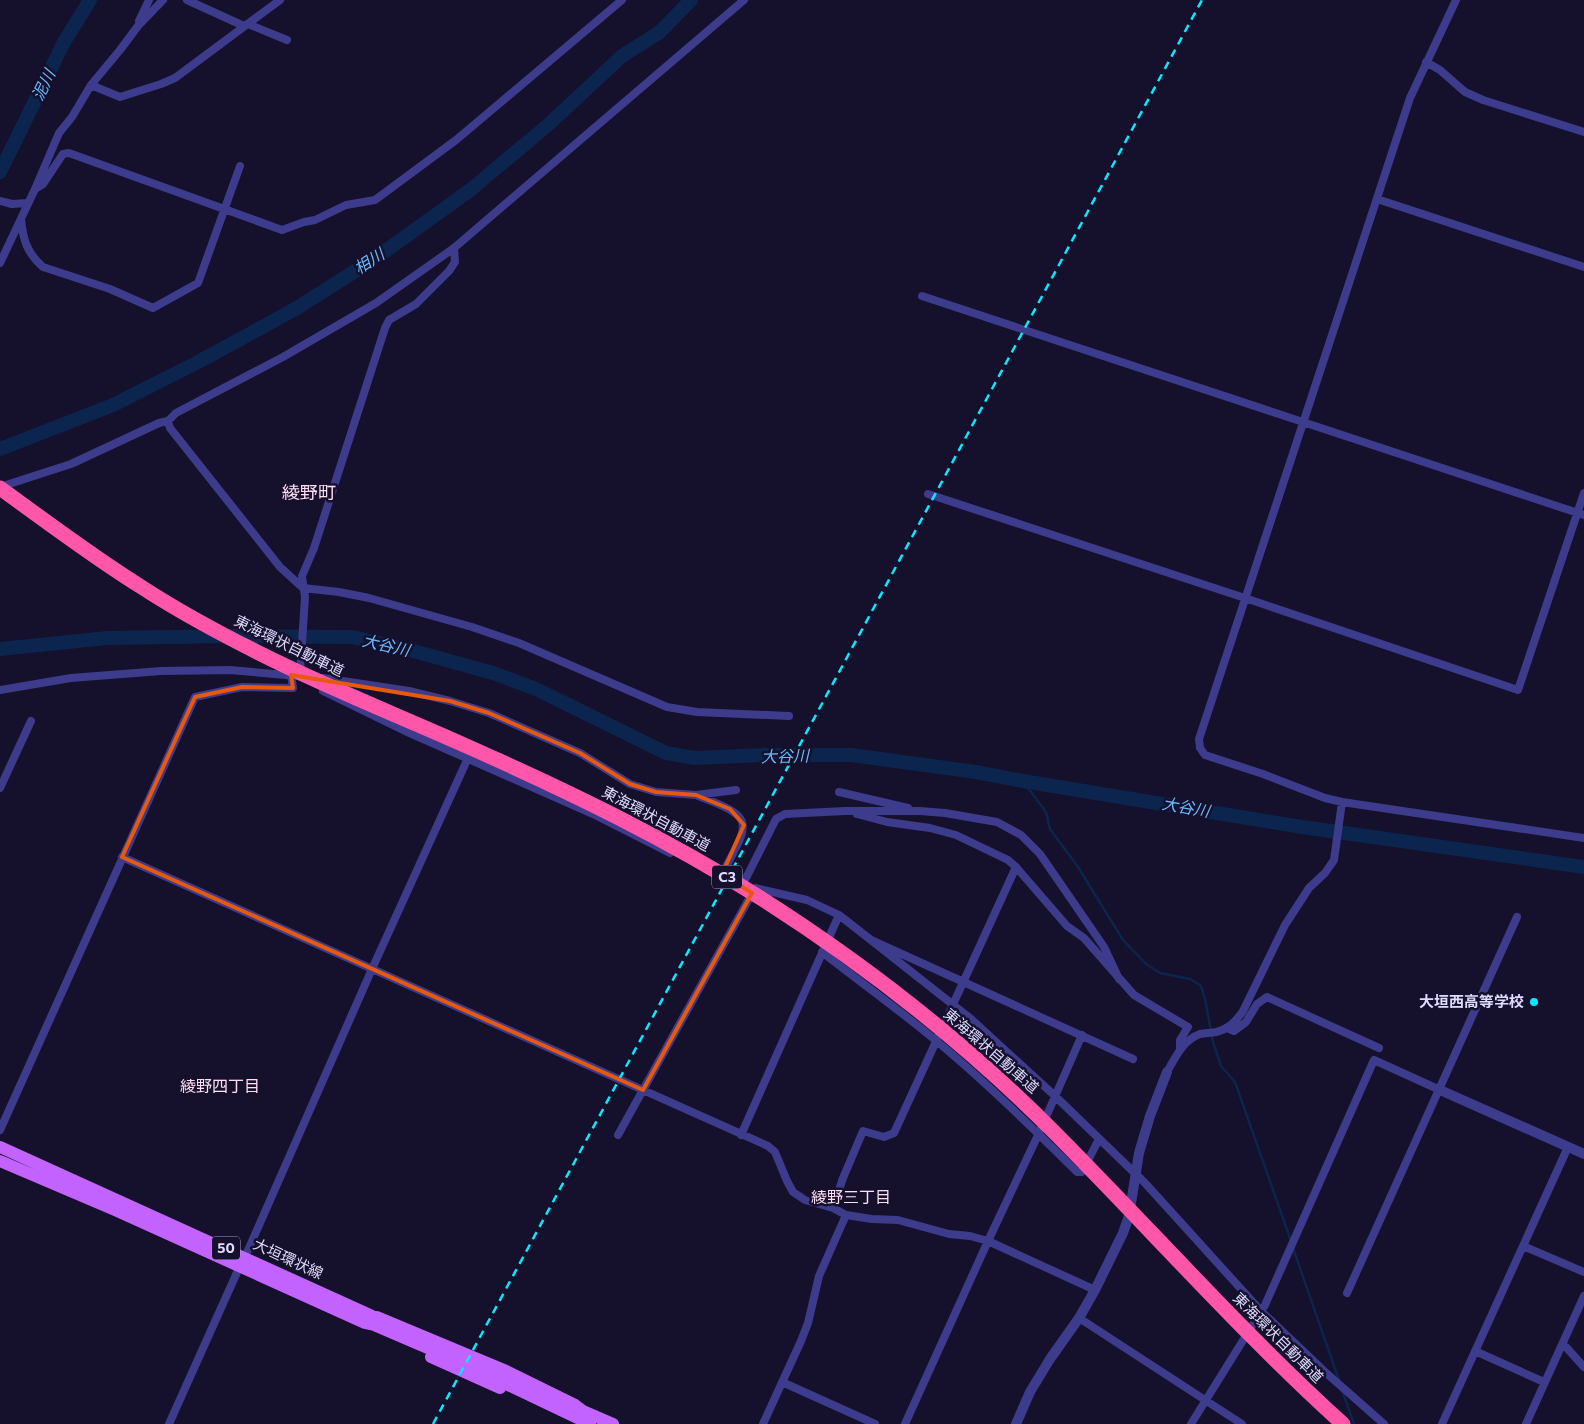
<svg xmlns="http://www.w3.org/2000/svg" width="1584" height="1424" viewBox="0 0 1584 1424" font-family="Commissioner,'Noto Sans JP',sans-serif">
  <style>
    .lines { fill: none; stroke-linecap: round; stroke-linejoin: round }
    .stream { stroke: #0c254f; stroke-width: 2.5 }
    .river { stroke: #0c254f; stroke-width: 14 }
    .minor { stroke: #3d3b8b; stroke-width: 8 }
    .tertiary { stroke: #3d3b8b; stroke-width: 10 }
    .primary { stroke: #c262ff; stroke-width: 12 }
    .rail { stroke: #07e9ff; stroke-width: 2.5; stroke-dasharray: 8 6; stroke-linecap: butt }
    .motorway-bridge { stroke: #ff56a9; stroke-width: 15 }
    .marked { fill: none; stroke: #e8590c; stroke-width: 4; stroke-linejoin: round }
    .poi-dot { fill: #07e9ff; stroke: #15102b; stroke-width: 2 }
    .labels { text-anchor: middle; stroke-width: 5; stroke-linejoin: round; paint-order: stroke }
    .shield { fill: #15102b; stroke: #a29ebf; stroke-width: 1 }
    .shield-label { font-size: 14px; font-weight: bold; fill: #dedbff }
    .street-label { font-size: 15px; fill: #dedbff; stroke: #15102b }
    .poi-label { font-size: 15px; font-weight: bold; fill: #dedbff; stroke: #15102b; text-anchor: end }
    .water-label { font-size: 16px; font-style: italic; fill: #69bbff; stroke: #15102b }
    .neighbourhood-label { font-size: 16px; fill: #ffddf3; stroke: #15102b }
    .quarter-label { font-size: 18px; fill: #ffddf3; stroke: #15102b }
  </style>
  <rect width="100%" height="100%" fill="#15102b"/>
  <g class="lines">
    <!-- stream -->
    <path class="stream" d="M1023 781 1046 812 1050 829 1078 867 1123 940 1146 964 1160 973 1190 979 1201 986 1205 999 1213 1042 1221 1066 1235 1082 1291 1241
      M1293 1248 1339 1380
      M1342 1390 1354 1424"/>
    <!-- river -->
    <path class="river" d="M0 172 64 42 90 0
      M0 449 113 405 200 361 297 308 377 257 469 191 548 125 622 56 660 32 691 0
      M0 649 107 638 238 636 352 637 410 650 493 673 536 689 666 753 695 758 765 755H851L976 772 1023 781 1302 827 1584 867"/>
    <!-- minor -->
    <path class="minor" d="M187 0 244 26
      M1456 0 1410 98 1199 739 1200 748 1205 755 1263 774 1325 798 1342 802 1584 838
      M139 21 149 0
      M248 24 287 40
      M1426 62 1440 70 1465 92 1483 100 1584 132
      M91 85 120 97 161 84 175 78 280 0
      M35 189 43 184 63 154 69 153 282 230 304 222 315 220 346 205 375 200 456 140 622 0
      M1377 199 1584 267
      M0 201 12 204 27 203
      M21 219C23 240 27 253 43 267L110 289 153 308 198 283 240 166
      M0 263 35 189 59 133 72 117 91 85 120 50 138 26 163 0
      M922 296 1584 515
      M168 421 170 428 280 567 303 588 339 592 369 598 472 627 519 643 667 707 697 712 789 716
      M0 487 71 464 159 423 168 421 176 413 283 357 376 303 454 248 744 0
      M928 494 1245 598 1518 690 1584 493
      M300 674 305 597 302 576 314 548 385 328 389 320 416 304 449 271 455 262 454 248
      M323 678 409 691 450 701 489 713 580 753 630 784 656 792 696 795 736 790
      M0 690 71 678 161 671 230 670 297 676
      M323 691 405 731 593 814 670 853
      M0 788 31 721
      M839 792 908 808
      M698 796C758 818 749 823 722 874L726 875
      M857 814 887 822 930 828 956 835 1008 860 1016 867 1067 926 1084 938 1134 995 1188 1027 1180 1040V1050
      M122 857 768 1146 775 1152 787 1181 793 1192 805 1200 833 1208 846 1215 872 1219 898 1220 949 1234 970 1236 988 1241 1095 1290
      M744 882 776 819 785 814 845 811H920L945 813 997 822 1021 835 1040 854 1104 947 1119 979
      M871 940 971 1019 1055 1096 1145 1183 1261 1311 1325 1372 1384 1424
      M822 952C859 981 898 1009 934 1039 984 1080 1031 1126 1077 1172H1082L1099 1139
      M1227 1028 1234 1031 1246 1022 1257 1004 1267 997 1379 1048
      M1167 1072C1175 1058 1183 1040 1200 1034 1205 1033 1211 1033 1216 1032 1229 1029 1236 1021 1243 1011L1285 925 1309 888 1325 873 1334 860 1342 802
      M0 1130 195 697 242 687 293 688 291 675
      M618 1135 755 888 807 900 839 915 871 940 1133 1059
      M741 1135 839 915
      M833 1208 843 1178 863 1131 884 1137 894 1133 1016 867
      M1523 1246 1584 1272
      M245 1257 372 969 473 747
      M1347 1293 1517 917
      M1079 1318 1242 1424
      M1562 1345 1566 1347 1584 1367
      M1475 1351 1544 1382
      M782 1382 875 1424
      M169 1424 239 1268
      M763 1424 801 1341 808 1323 819 1276 846 1215
      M905 1424 988 1241 1039 1133 1082 1035
      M1191 1424 1265 1305 1374 1060 1440 1090
      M1442 1424 1568 1147
      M1526 1424 1584 1296"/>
    <!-- tertiary -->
    <path class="tertiary" d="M1440 1090 1584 1154
      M1016 1424 1030 1392 1050 1359 1079 1318 1095 1290 1123 1233 1129 1216 1139 1153 1150 1116 1167 1072"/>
    <!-- primary -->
    <path class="primary" d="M0 1147C123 1204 247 1258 370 1315L385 1324
      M0 1161 115 1210 365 1323 374 1325 444 1355 449 1356 489 1374 498 1380 590 1424
      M377 1317 504 1370 575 1405 583 1411
      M431 1357 500 1388
      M574 1409 583 1411 613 1424"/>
    <!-- rail -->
    <path class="rail" d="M433 1424 1202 0"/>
    <!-- motorway-bridge -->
    <path class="motorway-bridge" d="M0 488C47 522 93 557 143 588 180 612 219 633 259 653 328 688 400 716 471 748 570 792 667 839 759 897 863 963 963 1041 1051 1129 1149 1227 1240 1331 1343 1424"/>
  </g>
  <!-- marked area -->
  <path class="marked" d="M291 675 450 701 489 713 580 753 630 784 656 792 696 795 730 809 744 825 722 874 752 893 643 1090 122 857 195 697 242 687 293 688Z"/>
  <!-- markers -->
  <circle class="poi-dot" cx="1534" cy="1002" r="5"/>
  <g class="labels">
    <!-- shield labels -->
    <g class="shield">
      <rect x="712" y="865.5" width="30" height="23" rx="4"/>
      <rect x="212" y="1236.5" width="28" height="23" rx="4"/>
    </g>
    <g class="shield-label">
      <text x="727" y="882">C3</text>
      <text x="226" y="1253">50</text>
    </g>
    <!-- street labels -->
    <g class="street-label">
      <text transform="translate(289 646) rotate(26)" y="5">東海環状自動車道</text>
      <text transform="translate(656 819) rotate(28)" y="5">東海環状自動車道</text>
      <text transform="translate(991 1051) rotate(41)" y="5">東海環状自動車道</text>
      <text transform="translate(288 1259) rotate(25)" y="5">大垣環状線</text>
      <text transform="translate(1278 1338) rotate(45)" y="5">東海環状自動車道</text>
    </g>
    <!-- poi labels -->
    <g class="poi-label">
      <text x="1524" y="1007">大垣西高等学校</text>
    </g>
    <!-- water labels -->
    <g class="water-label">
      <text transform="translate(43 85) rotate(-64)" y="6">泥川</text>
      <text transform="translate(369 261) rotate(-33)" y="6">相川</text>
      <text transform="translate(386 645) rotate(13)" y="6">大谷川</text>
      <text transform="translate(785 756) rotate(-1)" y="6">大谷川</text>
      <text transform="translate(1186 807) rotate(10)" y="6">大谷川</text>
    </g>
    <!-- neighbourhood labels -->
    <g class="neighbourhood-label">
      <text x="220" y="1092">綾野四丁目</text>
      <text x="851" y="1203">綾野三丁目</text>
    </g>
    <!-- quarter labels -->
    <g class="quarter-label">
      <text x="309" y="499">綾野町</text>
    </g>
  </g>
</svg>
